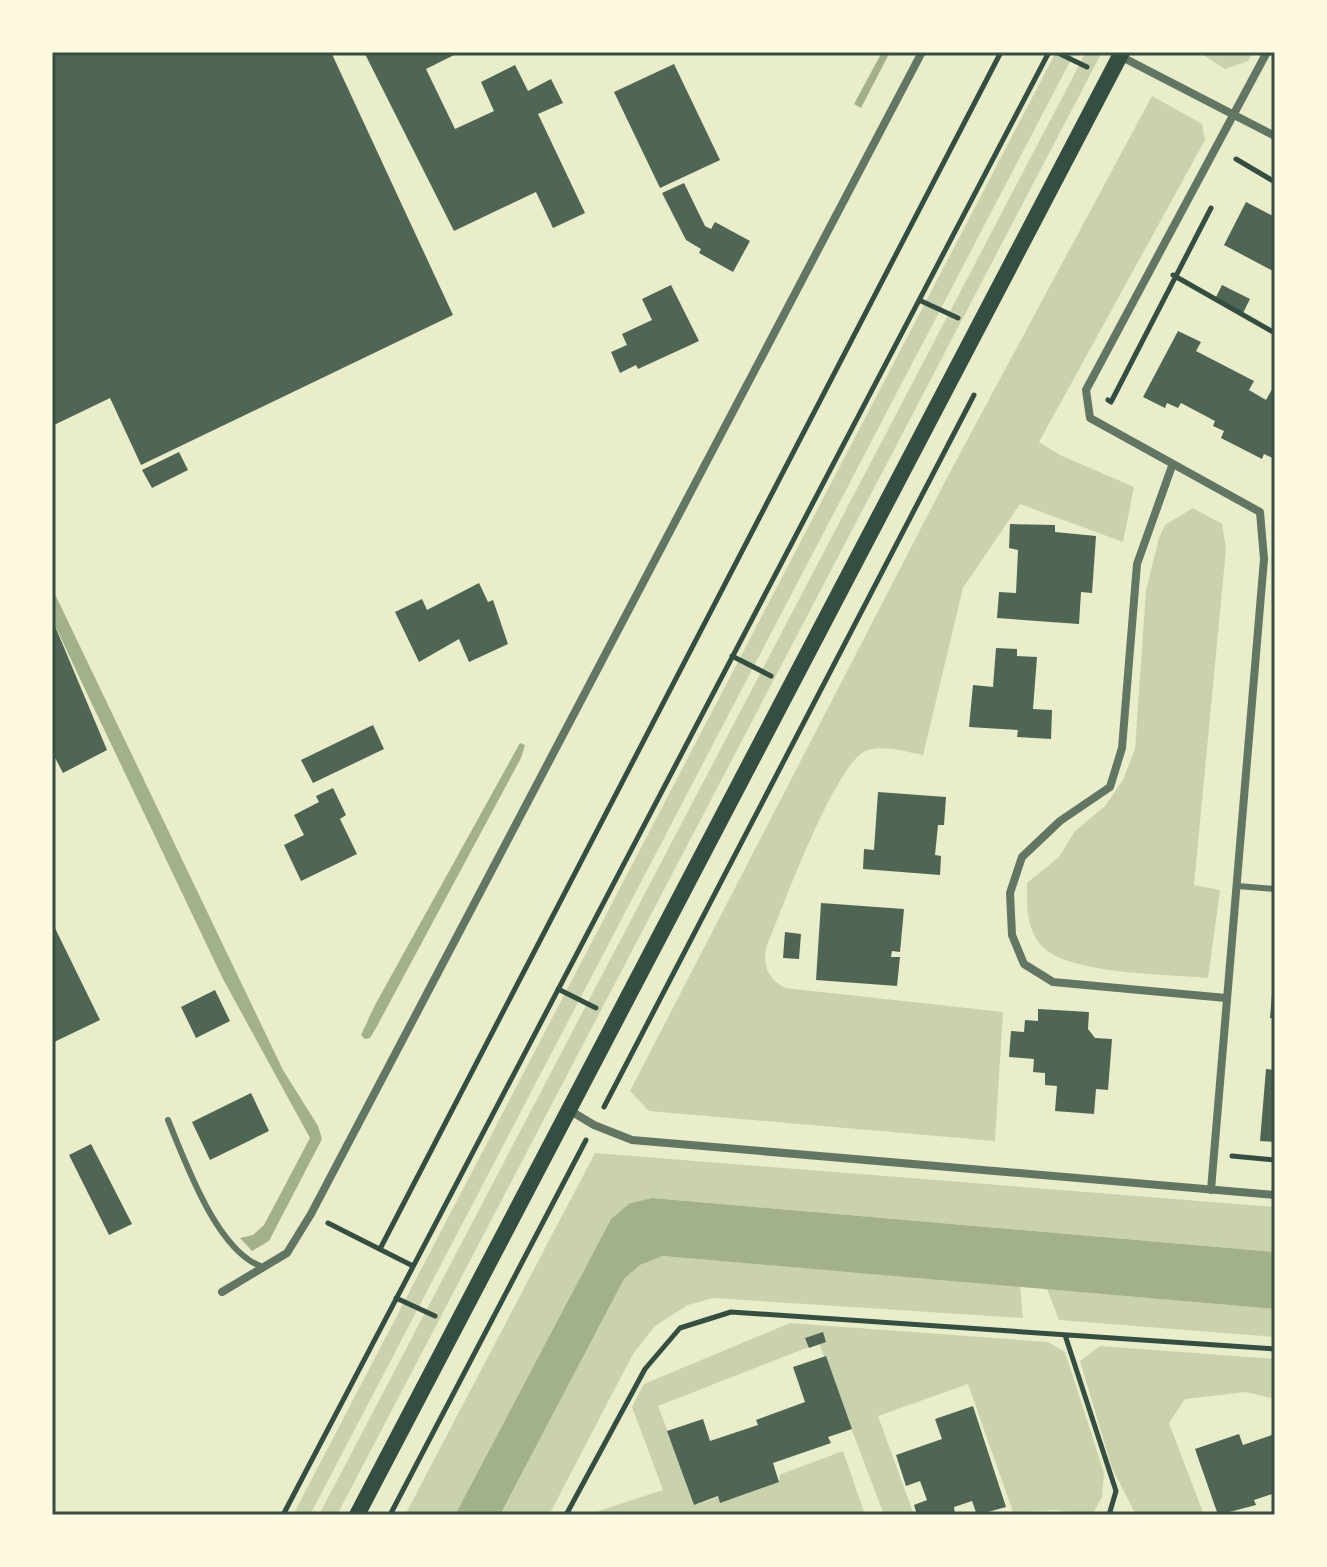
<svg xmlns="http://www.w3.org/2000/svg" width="1327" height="1567" viewBox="0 0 1327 1567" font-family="Overpass,sans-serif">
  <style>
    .green { fill: #cad2ad }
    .water { fill: #a3b18a }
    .building { fill: #4f6655 }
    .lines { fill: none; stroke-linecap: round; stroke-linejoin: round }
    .path { stroke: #344e41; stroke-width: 5 }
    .service { stroke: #617663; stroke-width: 6 }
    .minor { stroke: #617663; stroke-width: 8 }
    .secondary { stroke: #344e41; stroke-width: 16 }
    .neatline { fill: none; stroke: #344e41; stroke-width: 3 }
  </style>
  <rect width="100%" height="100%" fill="#e9edc9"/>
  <!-- green -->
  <path class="green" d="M1056 52H1075L310 1515H293Z
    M1086 52H1102L337 1515H319Z
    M1199 52H1253L1248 61 1225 69Z
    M1152 96 1202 124 1205 140 1039 442 1060 455 1134 487 1123 542 1020 504 963 588 923 755C907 752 885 745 868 750 836 759 781 912 766 948 763 967 768 978 785 988L1003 1012 995 1141 649 1111 630 1091 949 474Z
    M1193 508 1222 524 1226 549 1194 885 1220 890 1208 978C1169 974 1062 975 1039 943 1026 925 1027 904 1027 883L1059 857 1075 831 1105 806 1123 780 1135 749 1146 590 1159 538 1165 525Z
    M595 1153 1275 1207V1252L652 1198 630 1203 611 1219 455 1515H405Z
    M663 1256 1020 1286 1023 1318 713 1298 688 1305 655 1326 633 1354 549 1515H500L624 1279 640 1265Z
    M1047 1289 1275 1309V1337L1059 1320Z
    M790 1323 1048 1342 1065 1352 1104 1473 1102 1497 1092 1515 1056 1510 1013 1512 968 1384 878 1416 914 1515H884L819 1343 658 1406 696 1505 743 1488 746 1493 780 1480 779 1475 843 1451 865 1515H587L663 1490 632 1407 644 1384Z
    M1100 1346 1275 1359V1399L1246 1392 1185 1399 1169 1423 1204 1515 1135 1513 1112 1468 1080 1361Z"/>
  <!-- water -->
  <path class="water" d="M882 52H890L861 108 854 104Z
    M52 588 283 1070 318 1126 322 1139 269 1241 252 1251 240 1238 253 1235 264 1225 310 1138 223 979 82 683 52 619Z
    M520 743 525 745 521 758 376 1028 370 1038 365 1039 361 1035 375 1005Z
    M652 1198 1275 1252V1309L663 1256 640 1265 624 1279 500 1515H455L611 1219 630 1203Z"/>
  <!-- building -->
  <path class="building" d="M52 52H331L453 315 141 465 110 398 52 426Z
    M364 52H460L426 69 455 129 494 111 481 82 515 65 528 91 551 79 563 103 538 114 585 213 553 228 536 192 454 231Z
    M674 64 720 160 660 188 614 92Z
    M684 183 705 226 711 229 715 222 750 241 733 272 699 253 701 249 686 240 662 193Z
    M1246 202 1275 217V272L1224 245Z
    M671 285 699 341 638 369 636 365 620 373 611 352 627 345 622 334 652 320 642 299Z
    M1222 285 1250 299 1243 313 1215 299Z
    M1178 331 1201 342 1196 351 1254 381 1249 390 1266 400 1275 384V459L1264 454 1262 459 1221 438 1224 431 1213 426 1215 421 1181 403 1178 408 1167 403 1165 408 1143 397Z
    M179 452 188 470 152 488 142 470Z
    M1010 524 1055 525V532L1096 536 1092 593 1081 592 1079 624 997 618 999 592 1016 593 1018 550 1009 548Z
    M479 583 488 602 493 600 508 644 469 662 459 639 419 662 395 612 422 599 427 610Z
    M52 619 107 750 63 773 52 752Z
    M996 648 1017 649V656L1037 657 1033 709 1052 710 1051 739 1017 737 1018 730 969 727 973 685 993 687Z
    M373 725 384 749 313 783 301 760Z
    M333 788 346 815 340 819 357 854 301 881 284 845 304 835 294 815 319 802 316 796Z
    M878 792 946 797 944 825H938L935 855 941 856 940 875 863 869 864 849 874 850Z
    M821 903 904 909 900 952 892 951 891 957H900L897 986 816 980Z
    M52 922 100 1020 52 1043Z
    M785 932 801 934 799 959 783 958Z
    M215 990 230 1021 196 1038 181 1007Z
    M1272 994 1275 995V1018H1270Z
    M1038 1009 1089 1012 1088 1029 1095 1038 1112 1039 1108 1090 1096 1089 1094 1114 1055 1111 1057 1086 1045 1085V1073L1033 1072 1034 1059 1009 1057 1011 1031 1024 1032 1025 1020 1038 1021Z
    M1266 1069 1275 1070V1142L1260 1141Z
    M251 1093 269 1131 210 1160 192 1122Z
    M91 1144 132 1224 109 1235 69 1155Z
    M823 1332 826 1342 809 1348 805 1338Z
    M826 1356 852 1429 828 1437 831 1443 773 1463 779 1482 720 1503 718 1496 694 1505 667 1431 703 1419 710 1441 758 1425 756 1420 805 1402 793 1367Z
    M973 1406 1006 1507 977 1515 972 1501 954 1507 955 1515H917L914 1505 927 1500 920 1481 906 1486 896 1455 942 1439 935 1419Z
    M1239 1434 1243 1445 1275 1434V1493L1254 1500 1256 1505 1218 1515 1195 1449Z"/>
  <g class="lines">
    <!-- path -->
    <path class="path" d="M1056 52 1087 67
      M1236 159 1275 182
      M1173 275 1275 333
      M919 300 958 318
      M1108 400 1111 402 1211 208
      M732 656 771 676
      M558 989 596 1008
      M604 1107 974 395
      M1232 1156 1275 1160
      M328 1223 413 1266
      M380 1249 1001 52
      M396 1298 435 1316
      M1065 1335 1116 1491 1109 1515
      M283 1515 1049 52
      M390 1515 586 1140
      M566 1515 645 1369 680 1328 731 1312 1275 1349"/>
    <!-- service -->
    <path class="service" d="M1237 886 1275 889
      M168 1120C186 1163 217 1252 263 1267"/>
    <!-- minor -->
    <path class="minor" d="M1120 56 1275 136
      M1172 466 1137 564 1122 748 1110 787 1060 821 1022 857 1010 893 1012 935 1024 964 1053 982 1226 998
      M569 1110 594 1125 632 1140 1275 1195
      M1211 1190 1264 559 1260 512 1090 418 1086 390 1267 52
      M222 1292 287 1253 311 1214 922 52"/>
    <!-- secondary -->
    <path class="secondary" d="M357 1515 1122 52"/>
  </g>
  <!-- border -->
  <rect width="1327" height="1567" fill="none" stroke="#fefae0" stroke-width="108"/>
  <rect x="54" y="54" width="1219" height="1459" class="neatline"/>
</svg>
